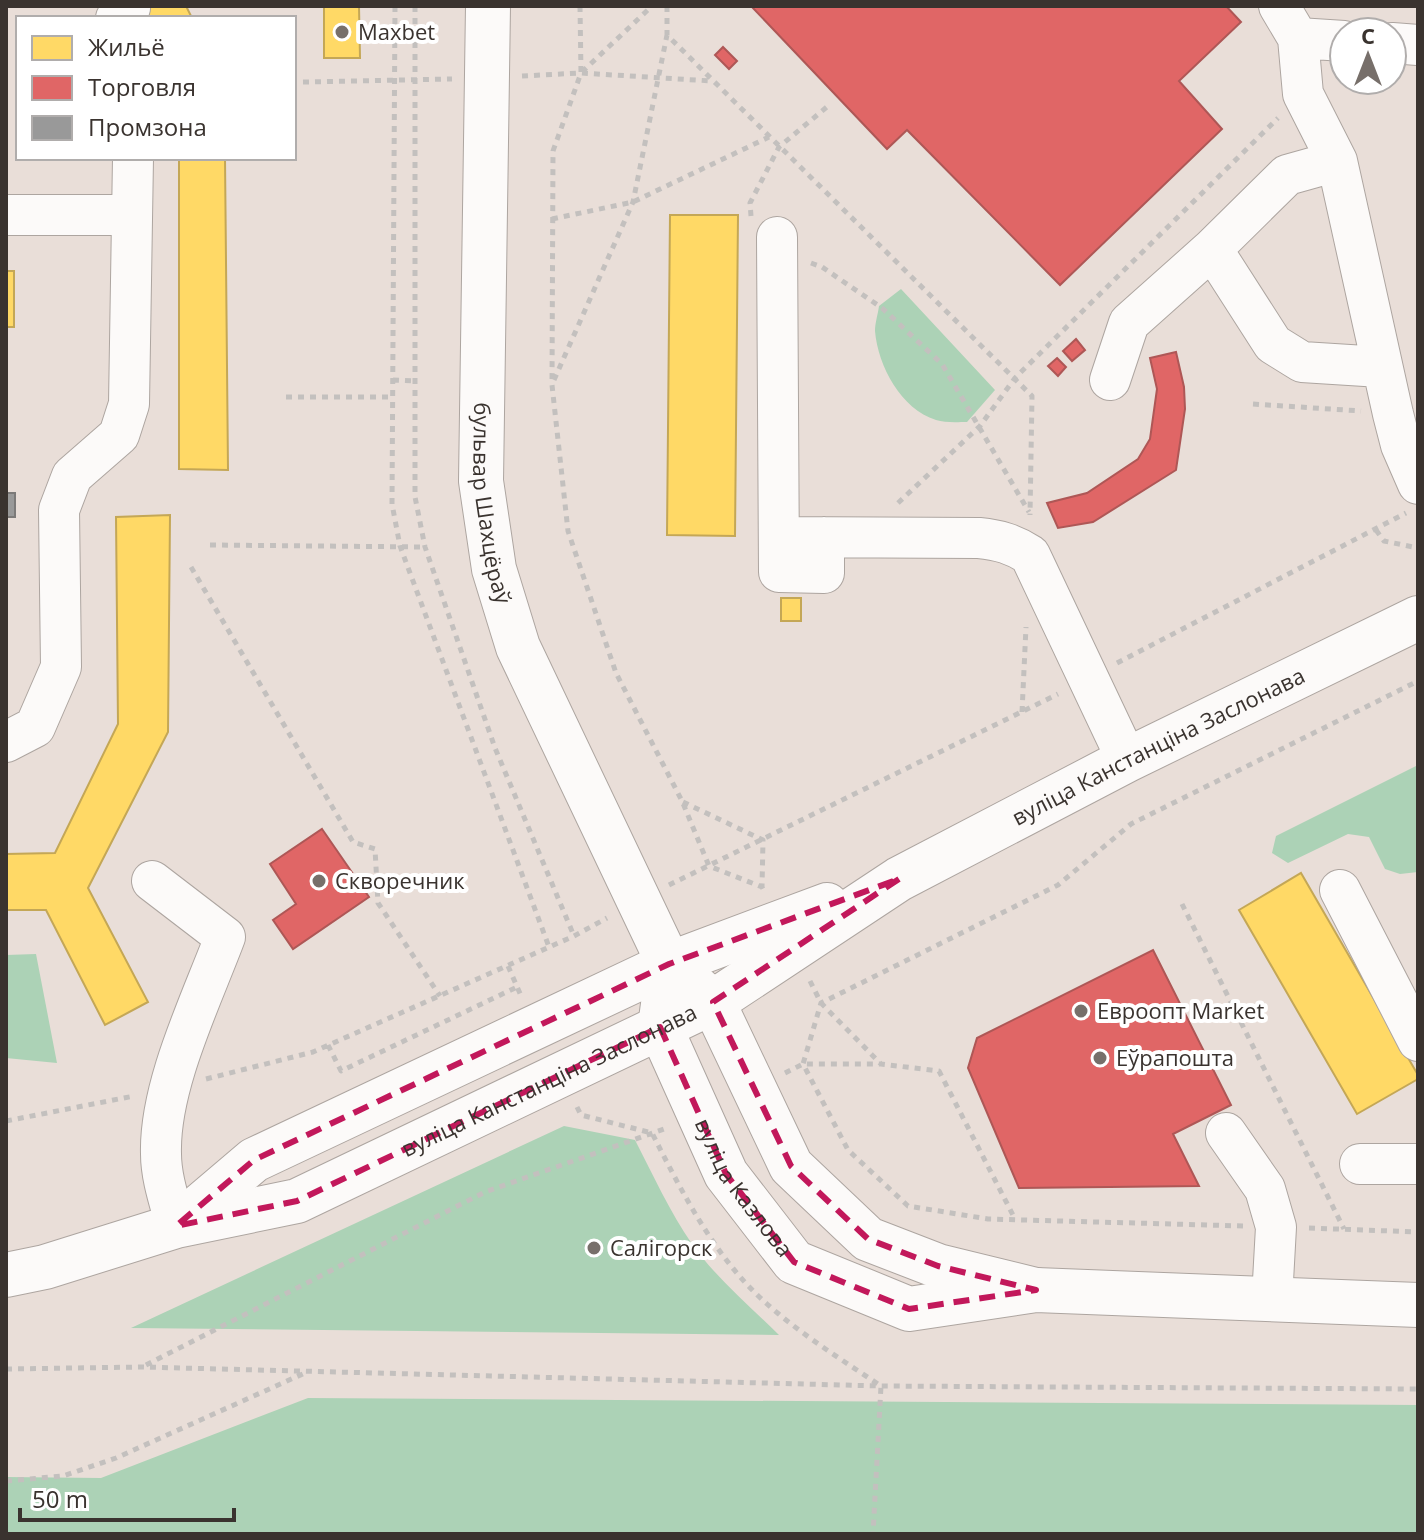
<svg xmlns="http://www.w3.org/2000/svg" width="1424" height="1540" viewBox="0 0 1424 1540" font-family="'Open Sans',sans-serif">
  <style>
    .green { fill: #acd2b6 }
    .homes { fill: #ffd966; stroke: #c4a756; stroke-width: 2 }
    .shops { fill: #e06666; stroke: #ae5756; stroke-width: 2 }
    .industry { fill: #999; stroke: #7c7a79; stroke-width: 2 }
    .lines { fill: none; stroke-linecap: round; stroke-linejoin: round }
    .minor-casing { stroke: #ada5a0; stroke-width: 42 }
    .major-casing { stroke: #ada5a0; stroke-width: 46 }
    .path { stroke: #c3c0be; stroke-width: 5; stroke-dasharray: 6 6; stroke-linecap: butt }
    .minor { stroke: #fcfaf9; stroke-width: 40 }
    .major { stroke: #fcfaf9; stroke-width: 44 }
    .marked { fill: none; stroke: #c2185b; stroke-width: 6; stroke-dasharray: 16 10; stroke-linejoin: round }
    .poi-dot { fill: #776f6a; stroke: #fff; stroke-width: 3 }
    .labels { text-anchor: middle; stroke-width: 8; stroke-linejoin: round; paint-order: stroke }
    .poi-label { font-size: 22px; fill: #3a332f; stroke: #fff; text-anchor: start }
    .street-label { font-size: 22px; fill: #3a332f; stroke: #fff }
  </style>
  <rect width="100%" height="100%" fill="#e9ded8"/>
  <!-- green -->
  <path class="green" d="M901 289 995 390 967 422C958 422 945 423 936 420 901 409 878 366 875 331 875 323 878 314 879 306Z
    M1418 765V872L1400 874 1385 869 1369 837 1348 834 1288 863 1272 853 1276 836Z
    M36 954 57 1063 6 1058V955Z
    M564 1126 635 1140C653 1175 670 1212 692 1244 716 1278 750 1306 779 1335L131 1328Z
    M308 1398 1418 1405V1534H6V1477L101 1478Z"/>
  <!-- homes -->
  <path class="homes" d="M129 6H186L192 18H135Z
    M324 6H359L360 58H324Z
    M179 158H225L228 470 179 469Z
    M670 215H738L735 536 667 535Z
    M6 271H14V327H6Z
    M170 515 168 732 88 888 148 1002 105 1025 46 910H6V854L55 853 118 724 116 517Z
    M781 598H801V621H781Z
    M1301 873 1418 1075V1079L1357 1114 1239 910Z"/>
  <!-- shops -->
  <path class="shops" d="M751 6H1226L1241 22 1179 81 1222 129 1060 285 907 130 887 149Z
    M723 47 737 61 729 69 715 55Z
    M1076 339 1085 350 1072 361 1063 351Z
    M1176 352 1184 387 1185 409 1176 470 1093 522 1058 528 1047 503 1087 493 1138 459 1150 439 1157 389 1150 358Z
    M1057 358 1066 367 1058 376 1048 366Z
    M322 829 369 897 293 949 273 920 296 904 270 864Z
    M1153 950 1231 1105 1173 1134 1199 1186 1019 1188 968 1068 977 1038Z"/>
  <!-- industry -->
  <path class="industry" d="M6 493H15V517H6Z"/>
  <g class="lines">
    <!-- minor casing -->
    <g class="minor-casing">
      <path id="minor" d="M1279 6 1298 38
        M116 18 130 8
        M1344 41 1298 38 1303 94 1337 161 1393 414 1401 445 1418 484
        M1392 43 1418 45
        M6 215H132
        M777 237 779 572 824 573V537
        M1212 249 1287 175 1337 161
        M1110 380 1129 323 1212 249 1273 344 1302 362 1381 367
        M779 537 979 538C999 540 1013 544 1030 555L1127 760
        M6 742 35 727 61 667 59 510 72 476 119 435 129 404 133 158
        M152 881 225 937C201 1001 159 1086 161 1154 161 1178 170 1203 176 1226
        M1340 890 1418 1041
        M1226 1133 1265 1189 1276 1227 1272 1299
        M1360 1164H1418"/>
    </g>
    <!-- major casing -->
    <g class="major-casing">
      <g id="major">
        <path id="s1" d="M488 6 481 481 494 569 518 647 669 964 713 1002 791 1166 868 1239 938 1266 1036 1290"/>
        <path id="s2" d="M664 997 660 1027 726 1174 794 1262 909 1309 1036 1290 1418 1305"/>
        <path d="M181 1222 254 1160 669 964 827 905"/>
        <path id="s3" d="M6 1275 45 1267 176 1226 297 1201 713 1002 899 879 1127 760 1418 618"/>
      </g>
    </g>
    <!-- path -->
    <path class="path" d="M395 6 392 504 400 546 549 947
      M415 6V497L425 547 495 748 574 936
      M580 6 581 73 553 151 552 385 568 531 616 673 682 801 709 866 762 887 765 893
      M667 6V35L1032 396 1030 515
      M582 72 652 6
      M522 76 581 73 712 81
      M303 82 452 79
      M751 216 750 203 779 147 828 106
      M552 219 633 202 769 137
      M811 263 822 267 882 308 942 364 1029 512
      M393 380 415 381
      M554 380 633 202 667 35
      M286 397H393
      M1253 404 1361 411
      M898 503 980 426 1015 378 1278 118
      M1376 530 1384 541 1418 548
      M210 545 425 547
      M191 567 353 842 375 849 378 903 440 996
      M1117 663 1406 513
      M1022 712 1026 627
      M683 802 763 840 762 887
      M669 885 1058 694
      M1182 904 1344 1229
      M508 966 522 998
      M810 981 821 1003 881 1064
      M328 1045 341 1071 517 987
      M785 1073 803 1064H881L939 1071 1015 1219
      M206 1079 313 1052 574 936 607 918
      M577 1107 581 1115 652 1133C683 1194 715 1258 767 1304 802 1335 842 1360 881 1386L873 1534
      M6 1121 134 1096
      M1243 1226 988 1219 908 1206 848 1150 803 1064 821 1003 1058 885 1131 824 1418 681
      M1309 1228 1418 1232
      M146 1365 485 1192 667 1128
      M6 1369 142 1367 881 1386 1418 1389
      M6 1481 63 1476 116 1458 307 1372"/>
    <!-- minor -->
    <use href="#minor" class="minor"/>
    <!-- major -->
    <use href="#major" class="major"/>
  </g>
  <!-- marked area -->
  <path class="marked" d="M899 879 713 1002 791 1166 868 1239 938 1266 1036 1290 909 1309 794 1262 726 1174 660 1027 297 1201 176 1226 254 1160 669 964Z"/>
  <!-- markers -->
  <g class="poi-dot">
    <circle cx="342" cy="32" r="8"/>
    <circle cx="319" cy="881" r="8"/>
    <circle cx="1081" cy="1011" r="8"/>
    <circle cx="1100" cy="1058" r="8"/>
    <circle cx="594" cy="1248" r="8"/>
  </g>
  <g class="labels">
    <!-- poi labels -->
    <g class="poi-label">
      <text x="358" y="40">Maxbet</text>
      <text x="335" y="889">Скворечник</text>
      <text x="1097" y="1019">Евроопт Market</text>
      <text x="1116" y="1066">Еўрапошта</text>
      <text x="610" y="1256">Салігорск</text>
    </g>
    <!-- street labels -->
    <g class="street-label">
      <text dy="8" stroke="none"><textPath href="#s1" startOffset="498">бульвар Шахцёраў</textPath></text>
      <text dy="8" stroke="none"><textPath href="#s3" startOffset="1276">вуліца Канстанціна Заслонава</textPath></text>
      <text dy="8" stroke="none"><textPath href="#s3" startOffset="580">вуліца Канстанціна Заслонава</textPath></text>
      <text dy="8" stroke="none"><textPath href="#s2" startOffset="212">вуліца Казлова</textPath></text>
    </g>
  </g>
  <!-- border -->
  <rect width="1424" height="1540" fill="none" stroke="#3a332f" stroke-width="16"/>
  <!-- legend -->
  <rect x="16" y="16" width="280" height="144" fill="#ffffff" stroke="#b0adac" stroke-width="2"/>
  <rect x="32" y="36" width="40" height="24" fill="#ffd966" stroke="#b0adac" stroke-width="2"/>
  <text x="88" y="56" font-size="24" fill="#3a332f">Жильё</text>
  <rect x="32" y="76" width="40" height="24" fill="#e06666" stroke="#b0adac" stroke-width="2"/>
  <text x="88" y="96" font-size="24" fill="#3a332f">Торговля</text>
  <rect x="32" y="116" width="40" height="24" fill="#999999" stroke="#b0adac" stroke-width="2"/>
  <text x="88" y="136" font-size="24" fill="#3a332f">Промзона</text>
  <!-- north arrow -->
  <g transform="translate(1368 56)"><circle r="38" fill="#ffffff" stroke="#b0adac" stroke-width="2"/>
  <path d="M0-6L14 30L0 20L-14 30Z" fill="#776f6a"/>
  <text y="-12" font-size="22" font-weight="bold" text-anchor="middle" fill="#3a332f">С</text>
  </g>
  <!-- scale -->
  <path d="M20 1508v12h214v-12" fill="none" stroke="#3a332f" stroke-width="4"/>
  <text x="32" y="1508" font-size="24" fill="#3a332f" stroke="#ffffff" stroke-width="6" paint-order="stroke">50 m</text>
</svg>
